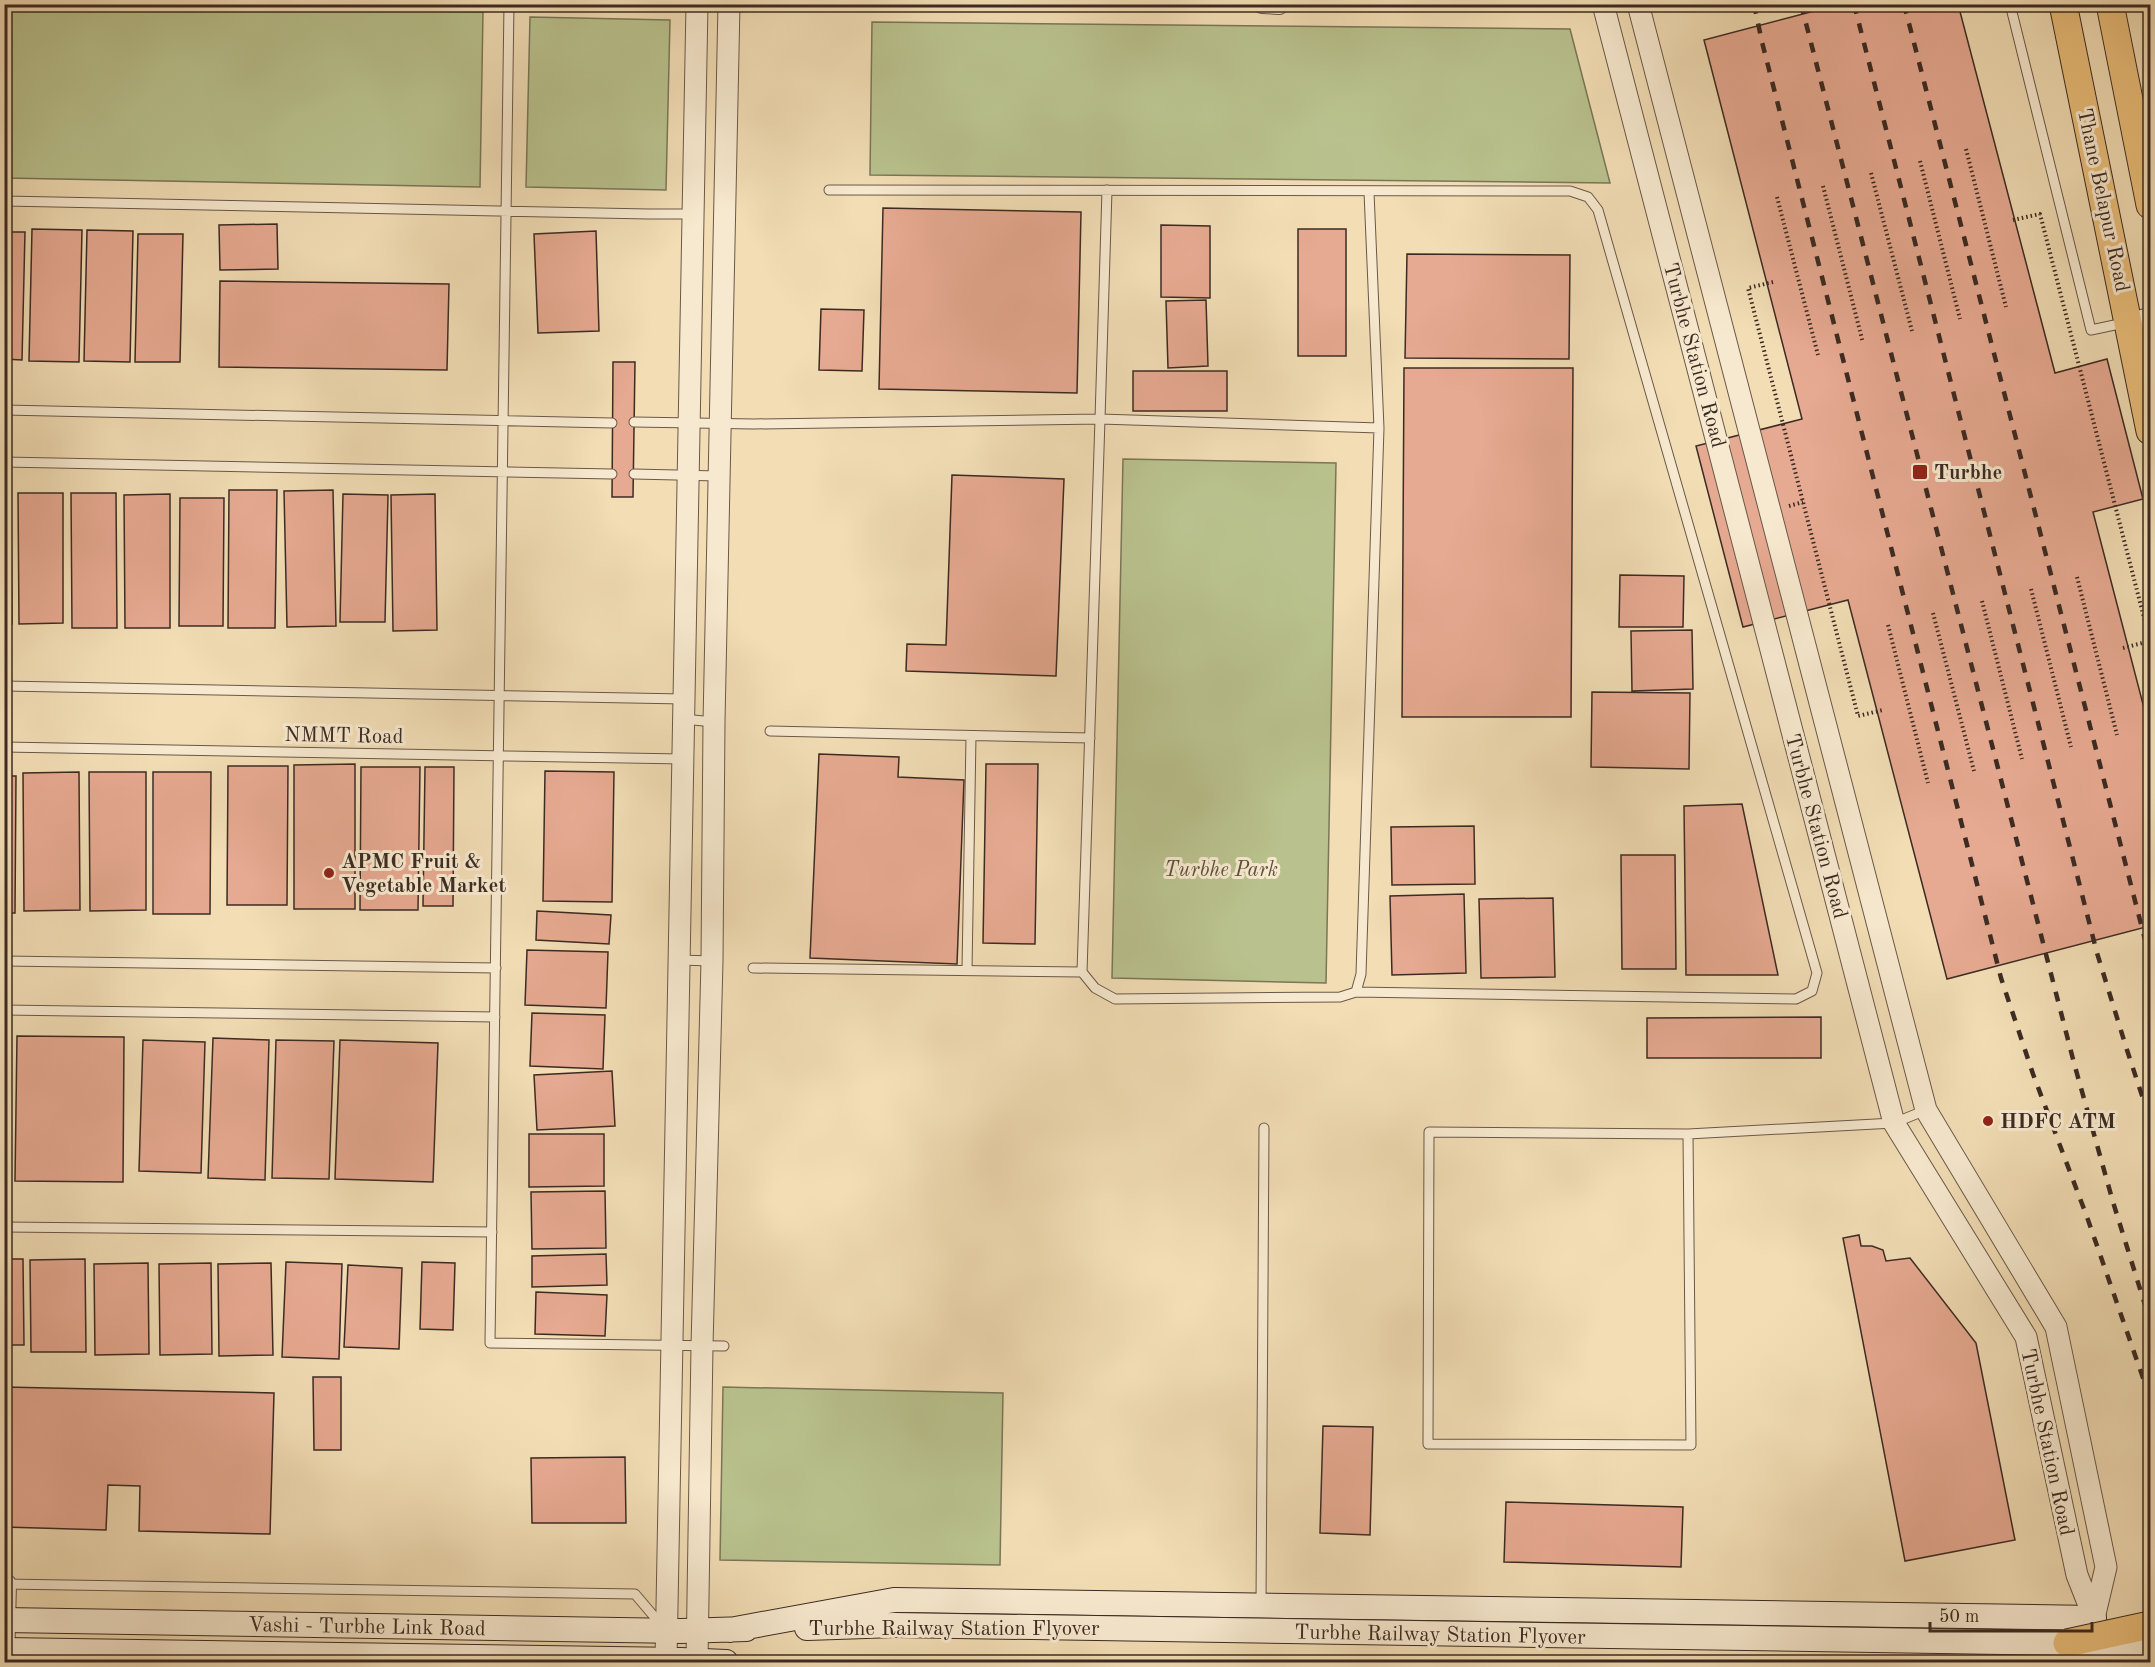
<svg xmlns="http://www.w3.org/2000/svg" width="2155" height="1667" viewBox="0 0 2155 1667" font-family="'Old Standard TT',serif">
  <style>
    .green { fill: #b9c28e; stroke: #7a7658; stroke-width: 1.5 }
    .building { fill: #e6a991; stroke: #3c2b23; stroke-width: 1.5 }
    .lines { fill: none; stroke-linecap: round; stroke-linejoin: round }
    .service-casing { stroke: #6a5848; stroke-width: 11 }
    .minor-casing { stroke: #6a5848; stroke-width: 20 }
    .tertiary-casing { stroke: #6a5848; stroke-width: 23 }
    .secondary-casing { stroke: #3c2b23; stroke-width: 26 }
    .primary-casing { stroke: #3c2b23; stroke-width: 29 }
    .path { stroke: #3c2b23; stroke-width: 4; stroke-dasharray: 1.5 3; stroke-linecap: butt }
    .service { stroke: #f7e9cf; stroke-width: 9 }
    .minor { stroke: #f7e9cf; stroke-width: 18 }
    .tertiary { stroke: #f7e9cf; stroke-width: 21 }
    .secondary { stroke: #f7e9cf; stroke-width: 24 }
    .primary { stroke: #e9be7a; stroke-width: 27 }
    .rail { stroke: #3c2b23; stroke-width: 4.5; stroke-dasharray: 10 10; stroke-linecap: butt }
    .secondary-bridge-casing { stroke: #3c2b23; stroke-width: 26; stroke-linecap: butt }
    .primary-bridge-casing { stroke: #3c2b23; stroke-width: 29; stroke-linecap: butt }
    .secondary-bridge { stroke: #f7e9cf; stroke-width: 24 }
    .primary-bridge { stroke: #e9be7a; stroke-width: 27 }
    .poi-dot { fill: #8f2418; stroke: #f7e9cf; stroke-width: 2 }
    .labels { text-anchor: middle; stroke-width: 6; stroke-linejoin: round; paint-order: stroke }
    .street-label { font-size: 21px; fill: #3c2b23; stroke: #f7e9cf }
    .poi-label { font-size: 21px; font-weight: bold; fill: #3c2b23; stroke: #f7e9cf; text-anchor: start }
    .park-label { font-size: 21px; font-style: italic; fill: #5b513e; stroke: #f7e9cf }
  </style>
  <rect width="100%" height="100%" fill="#f2ddb5"/>
  <filter id="stains"><feTurbulence type="fractalNoise" baseFrequency=".00333" numOctaves="4"/><feColorMatrix values="0 0 0 0 .2 0 0 0 0 .09 0 0 0 0 .02 0 0 0 .5 -.17"/></filter>
  <radialGradient id="worn" r=".72"><stop offset=".6" stop-color="#630" stop-opacity="0"/><stop offset="1" stop-color="#630" stop-opacity=".3"/></radialGradient>
  <!-- green -->
  <path class="green" d="M5 4 483 12 480 187 5 178Z
    M530 17 670 20 666 190 526 187Z
    M872 22 1570 29 1610 183 870 175Z
    M1123 459 1336 463 1326 983 1112 978Z
    M723 1387 1003 1393 1000 1565 720 1560Z"/>
  <!-- building -->
  <path class="building" d="M1841 4H1958L2055 373 2107 359 2143 499 2093 512 2150 731V926L1947 979 1848 600 1743 627 1696 446 1802 419 1704 40Z
    M883 208 1081 212 1077 393 879 389Z
    M277 224 278 269 220 270 219 225Z
    M1161 225 1210 226V298L1161 297Z
    M32 229 82 230 79 362 29 361Z
    M1298 229H1346V356H1298Z
    M87 230 133 231 130 362 84 361Z
    M596 231 599 331 538 333 534 234Z
    M4 232H25L22 360 4 359Z
    M138 234H183L180 362H135Z
    M1407 254 1570 255 1569 359 1405 358Z
    M220 281 449 284 447 370 219 367Z
    M1206 300 1208 366 1168 368 1166 301Z
    M821 309 864 310 862 371 819 370Z
    M613 362H635L633 497H612Z
    M1404 368H1573L1571 717H1402Z
    M1133 371H1227V411H1133Z
    M952 475 1064 479 1056 676 906 671 907 644 946 645Z
    M229 490H277L275 628H228Z
    M333 490 336 626 287 627 284 491Z
    M4 492H11L12 624H4Z
    M18 493H63V623L19 624Z
    M71 493H116L117 628H72Z
    M170 494V628H125L124 495Z
    M343 494 388 495 385 622H340Z
    M435 494 437 630 393 631 391 495Z
    M180 498H224L223 626H179Z
    M1620 575 1684 576 1683 627H1619Z
    M1692 630 1693 689 1632 691 1631 631Z
    M1592 692 1690 693 1689 769 1591 767Z
    M819 754 899 757 898 777 964 780 957 964 810 958Z
    M355 764V909H294V765Z
    M986 764H1038L1035 944 983 943Z
    M228 766H288L287 905H227Z
    M361 767H420L418 910H360Z
    M425 767H454L453 906H423Z
    M545 771 614 772 612 902 543 901Z
    M79 772 80 910 24 911 23 773Z
    M89 772H146V910L90 911Z
    M153 772H211L210 914H153Z
    M4 776H16L15 913H4Z
    M1742 804 1778 975H1686L1684 806Z
    M1474 826 1475 884 1392 885 1391 827Z
    M1621 855H1675L1676 969H1622Z
    M1464 894 1466 973 1392 975 1390 896Z
    M1553 898 1555 977 1481 978 1479 899Z
    M537 911 611 915 609 944 536 940Z
    M527 950 608 952 606 1008 525 1005Z
    M532 1013 605 1015 603 1069 530 1066Z
    M1821 1017V1058H1647V1018Z
    M4 1032H11V1177H4Z
    M17 1036 124 1037 123 1182 15 1181Z
    M213 1038 269 1040 265 1180 208 1178Z
    M143 1040 205 1042 201 1173 139 1171Z
    M276 1040 334 1041 329 1179 272 1178Z
    M340 1040 438 1043 433 1182 335 1179Z
    M612 1071 615 1126 537 1130 534 1075Z
    M529 1134H604V1186L529 1187Z
    M605 1191 606 1248 532 1249 531 1192Z
    M1859 1235 1861 1246H1872L1883 1250 1886 1261 1910 1258 1976 1343 2015 1540 1905 1561 1843 1238Z
    M606 1254 607 1285 532 1287V1256Z
    M4 1259H23L24 1345H4Z
    M85 1259 86 1352H31L30 1260Z
    M286 1262 342 1264 339 1359 282 1357Z
    M422 1262 455 1263 453 1330 420 1329Z
    M148 1263 149 1354 95 1355 94 1264Z
    M211 1263 212 1354 160 1355 159 1264Z
    M271 1263 273 1355 219 1356 218 1264Z
    M348 1265 402 1268 399 1349 344 1347Z
    M536 1292 607 1295 605 1336 535 1334Z
    M313 1377H341V1450H314Z
    M4 1387 274 1393 270 1534 139 1531 140 1486 108 1485 106 1530 4 1527Z
    M1323 1426 1373 1427 1370 1535 1320 1533Z
    M625 1457 626 1523H532L531 1458Z
    M1506 1502 1683 1507 1681 1567 1504 1562Z"/>
  <g class="lines">
    <!-- service casing -->
    <g class="service-casing">
      <path id="service" d="M509 4 490 1343 724 1346
        M2010 4 2091 330 2124 323
        M829 190 1570 191 1588 197 1598 210 1817 973 1812 991 1796 999 1356 992
        M1369 192 1379 428
        M4 201 649 214H693
        M4 410 612 423
        M1100 419 1379 428 1361 974 1356 992 1340 997 1115 999 1095 988 1082 972Z
        M634 422 754 424 1100 419 1107 190
        M4 462 612 474
        M634 474 718 476
        M4 686 684 699
        M683 719 714 722
        M770 731 1090 738
        M4 747 683 759
        M679 960 712 961
        M4 961 496 968
        M753 968 1082 972
        M967 970 971 736
        M4 1010 495 1017
        M1688 1134 1691 1445 1428 1444 1429 1132 1688 1134 1894 1123 1926 1110
        M4 1227 492 1232
        M4 1584 635 1594 663 1627
        M1261 1605 1264 1128"/>
    </g>
    <!-- minor casing -->
    <g class="minor-casing">
      <path id="minor" d="M1262 4 1279 5
        M2129 322 2150 317
        M5 1662 7 1584"/>
    </g>
    <!-- tertiary casing -->
    <g class="tertiary-casing">
      <path id="tertiary" d="M1603 4 1894 1123 2026 1337 2077 1575 2094 1618
        M1638 4 1926 1110 2056 1327 2106 1567 2094 1618 2095 1662
        M666 1660 697 4
        M697 1661 702 1346 712 961 714 722 729 4"/>
    </g>
    <!-- secondary casing -->
    <g class="secondary-casing">
      <path id="secondary" d="M4 1620 681 1631 746 1629
        M807 1628 895 1625
        M730 1630 894 1600 2094 1618
        M4 1650 681 1660 726 1662"/>
    </g>
    <!-- primary casing -->
    <g class="primary-casing">
      <path id="primary" d="M2063 4 2150 431
        M2110 4 2150 205"/>
    </g>
    <!-- path -->
    <path class="path" d="M1966 149 2006 307
      M1920 161 1960 319
      M1871 173 1912 331
      M1823 186 1863 343
      M1777 197 1818 355
      M2013 220 2040 214 2150 641 2123 648
      M1773 282 1748 288 1858 716 1883 710
      M1789 506 1803 502
      M2077 577 2117 735
      M2031 589 2071 747
      M1982 601 2022 759
      M1933 613 1974 771
      M1888 625 1928 783"/>
    <!-- service -->
    <use href="#service" class="service"/>
    <!-- minor -->
    <use href="#minor" class="minor"/>
    <!-- tertiary -->
    <use href="#tertiary" class="tertiary"/>
    <!-- secondary -->
    <use href="#secondary" class="secondary"/>
    <!-- primary -->
    <use href="#primary" class="primary"/>
    <!-- rail -->
    <path class="rail" d="M1754 4 1762 42 2001 978 2033 1074 2087 1217 2150 1398
      M1801 4 2074 1063 2113 1202 2150 1321
      M1854 4 2097 953 2127 1050 2150 1120
      M1904 4 2150 959"/>
    <!-- secondary-bridge casing -->
    <g class="secondary-bridge-casing">
      <path id="secondary-bridge" d="M895 1625 2067 1643 2150 1650"/>
    </g>
    <!-- primary-bridge casing -->
    <g class="primary-bridge-casing">
      <path id="primary-bridge" d="M2067 1643 2150 1625"/>
    </g>
    <!-- secondary-bridge -->
    <use href="#secondary-bridge" class="secondary-bridge"/>
    <!-- primary-bridge -->
    <use href="#primary-bridge" class="primary-bridge"/>
  </g>
  <!-- markers -->
  <g class="poi-dot">
    <rect x="1912" y="464" width="16" height="16" rx="3"/>
    <circle cx="329" cy="873" r="6"/>
    <circle cx="1988" cy="1121" r="6"/>
  </g>
  <g class="labels">
    <!-- street labels -->
    <g class="street-label">
      <text transform="translate(2104 200) rotate(78)" y="7">Thane Belapur Road</text>
      <text transform="translate(1695 355) rotate(75)" y="7">Turbhe Station Road</text>
      <text transform="translate(344 735) rotate(1)" y="7">NMMT Road</text>
      <text transform="translate(1817 826) rotate(75)" y="7">Turbhe Station Road</text>
      <text transform="translate(2048 1442) rotate(78)" y="7">Turbhe Station Road</text>
      <text transform="translate(367 1626) rotate(1)" y="7">Vashi - Turbhe Link Road</text>
      <text x="954" y="1635">Turbhe Railway Station Flyover</text>
      <text transform="translate(1440 1634) rotate(1)" y="7">Turbhe Railway Station Flyover</text>
    </g>
    <!-- poi labels -->
    <g class="poi-label">
      <text x="1934" y="479">Turbhe</text>
      <text x="341" y="868">APMC Fruit &amp;<tspan x="341" dy="24">Vegetable Market</tspan></text>
      <text x="2000" y="1128">HDFC ATM</text>
    </g>
    <!-- park labels -->
    <g class="park-label">
      <text x="1221" y="876">Turbhe Park</text>
    </g>
  </g>
  <!-- margin -->
  <rect width="2155" height="1667" fill="none" stroke="#f2ddb5" stroke-width="24"/>
  <rect x="6" y="6" width="2143" height="1655" fill="none" stroke="#3c2b23" stroke-width="3"/>
  <rect x="12" y="12" width="2131" height="1643" fill="none" stroke="#3c2b23" stroke-width="1.5"/>
  <!-- scale -->
  <path d="M1930 1622v9h162v-9" fill="none" stroke="#3c2b23" stroke-width="3"/>
  <text x="1939" y="1622" font-size="18" fill="#3c2b23" stroke="#f7e9cf" stroke-width="4.5" paint-order="stroke">50 m</text>
  <rect width="100%" height="100%" filter="url(#stains)"/>
  <rect width="100%" height="100%" fill="url(#worn)"/>
</svg>
